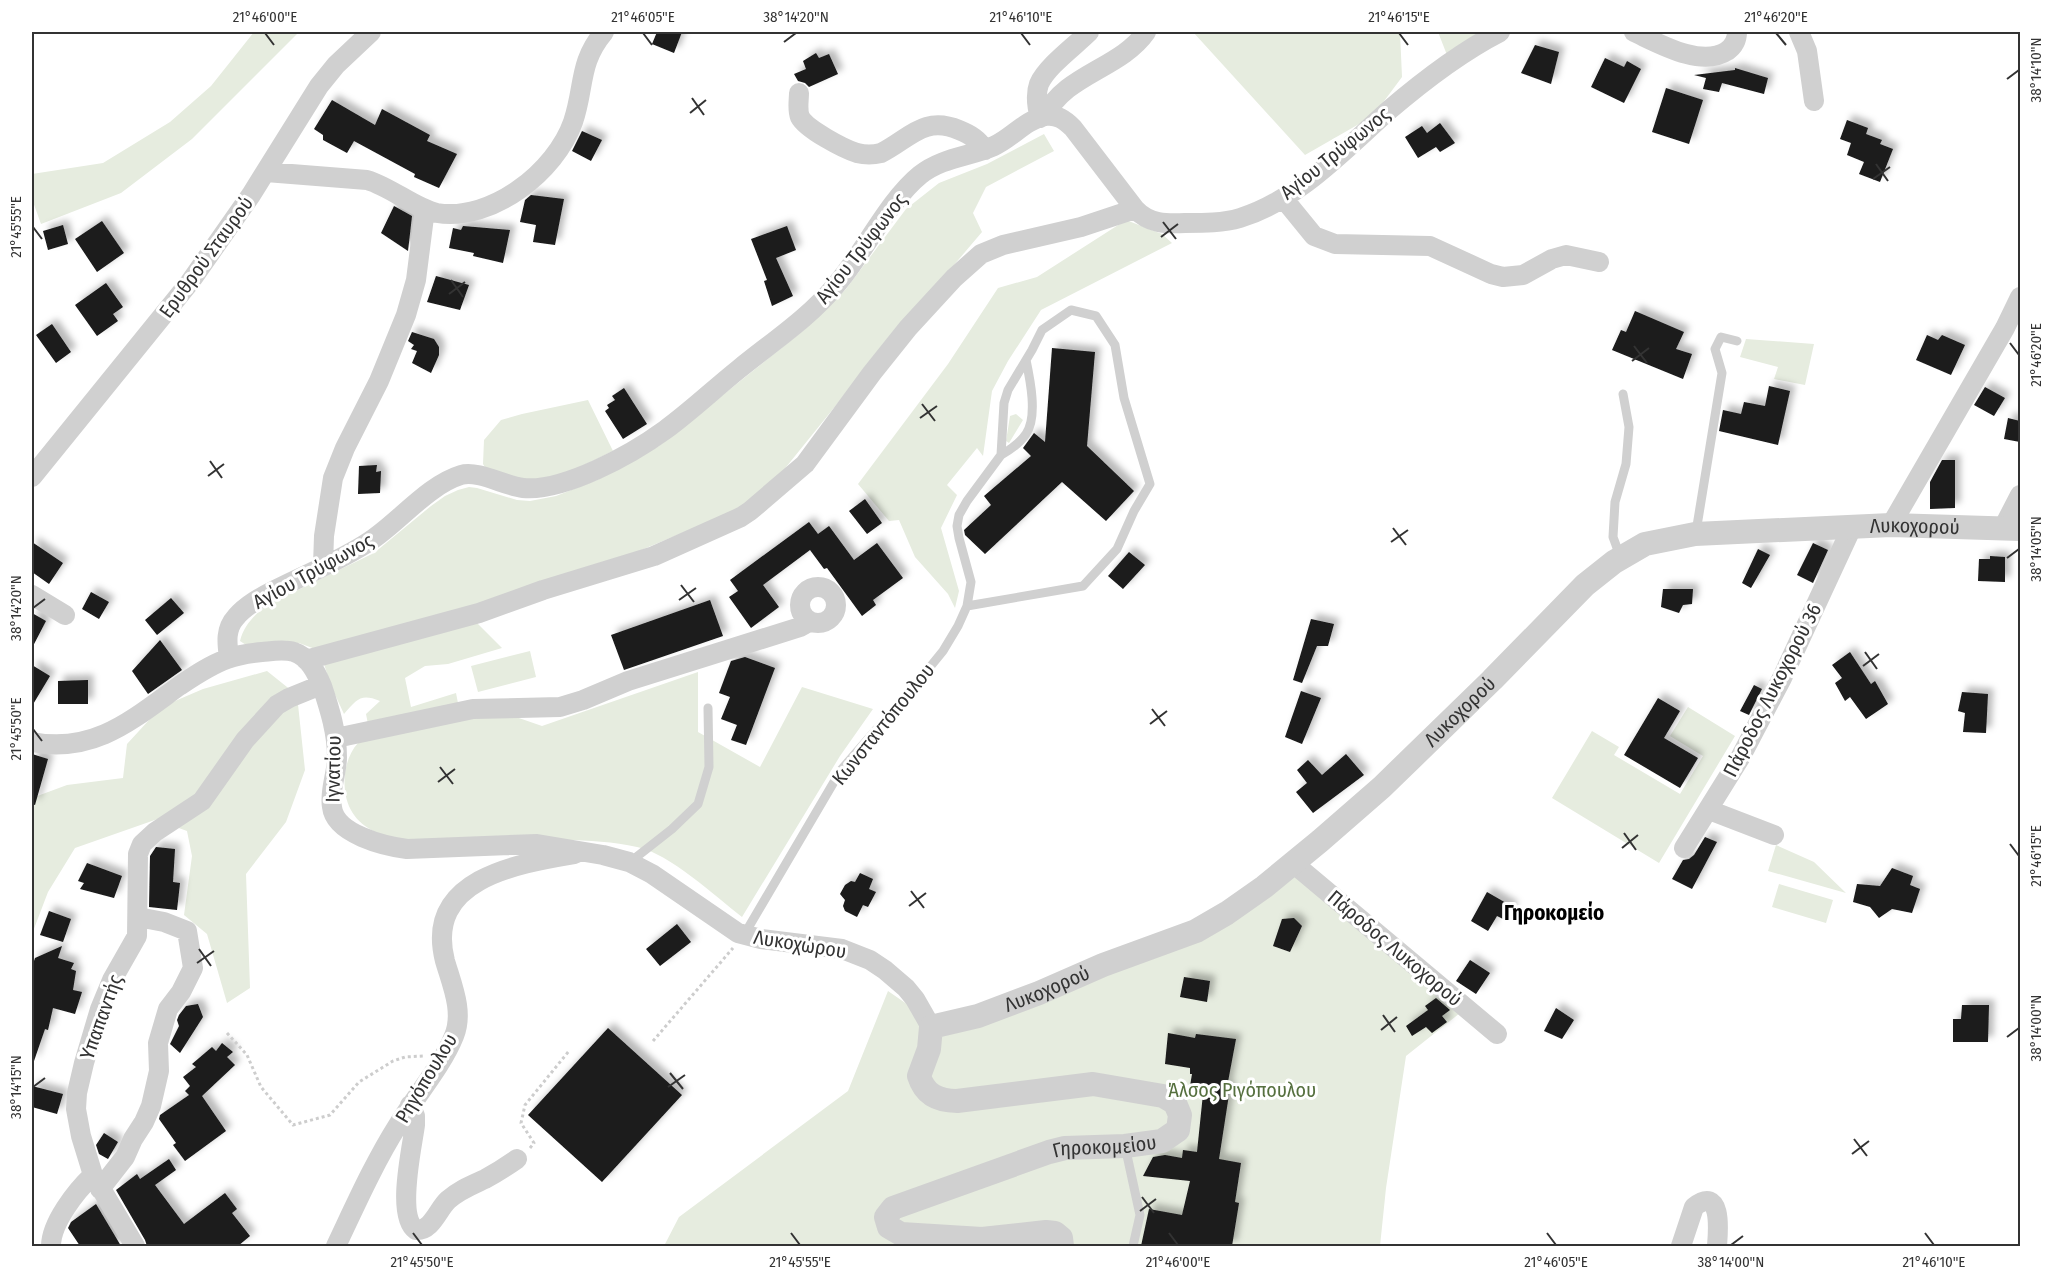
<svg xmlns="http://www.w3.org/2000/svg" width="2052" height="1278" viewBox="0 0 2052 1278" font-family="'Fira Sans Condensed',sans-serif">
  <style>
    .green { fill: #e6ecdf }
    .building { fill: #1a1a1a; filter: url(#shadow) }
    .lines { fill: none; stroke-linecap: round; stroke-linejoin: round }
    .path { stroke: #cdcdcd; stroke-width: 3; stroke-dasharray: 3 3; stroke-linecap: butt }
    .service { stroke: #d0d0d0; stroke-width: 9 }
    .minor { stroke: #d0d0d0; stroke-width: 20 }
    .tertiary { stroke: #d0d0d0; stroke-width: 24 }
    .ticks { fill: none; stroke: #333; stroke-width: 2 }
    .labels { text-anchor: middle; stroke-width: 6; stroke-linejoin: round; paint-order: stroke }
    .street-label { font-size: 20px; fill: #333; stroke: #fff }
    .park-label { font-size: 20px; fill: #56703f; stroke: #fff }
    .neighbourhood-label { font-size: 21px; font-weight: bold; fill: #000; stroke: #fff }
    .neatline { fill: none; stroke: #333; stroke-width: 2 }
    .ticks-label { font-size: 15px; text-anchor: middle; fill: #333 }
  </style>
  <defs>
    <filter id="shadow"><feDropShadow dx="5.5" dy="-5.5" stdDeviation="3" flood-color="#0004"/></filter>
  </defs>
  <rect width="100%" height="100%" fill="#fff"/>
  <!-- green -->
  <path class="green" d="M254 32H299L192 139 121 193 41 224 32 199V174L103 163 170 122 211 86Z
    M1193 32H1400L1402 77 1373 116 1305 155Z
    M1438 32H1491L1447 55Z
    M1044 134 1054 151 986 187 973 213 982 232 858 378 774 482 739 509 639 551 507 599 315 649 299 643 246 645 240 641C244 625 253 617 265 606L374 553 431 506 445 496 458 490 469 487 477 488 517 500 530 501 556 496 597 480 659 446 804 330 846 289 906 209 939 183 987 164Z
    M1126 220 1162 234 1172 243 1041 310 1008 361 992 391 983 456 977 448 947 485 957 495 941 528 959 591 955 608 948 594 915 557 899 520 889 521 858 484 948 364 998 288 1037 277Z
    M1746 339 1814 344 1805 385 1774 379 1778 367 1740 357Z
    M588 400 613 451 551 481 522 483 489 474 483 464 484 440 501 420 522 414Z
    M1016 414 1023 420 1009 443 1006 441 1010 416Z
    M476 622 502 648 448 664 425 666 405 678 411 707 456 693 458 703 368 724 366 714 380 701C361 693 357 699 344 714L331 686 324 664Z
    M530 651 536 677 478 692 471 666Z
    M267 671 297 695 305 770 286 822 246 874 250 988 227 1003 207 934 184 915 192 856 187 831 176 827 169 815 75 848 48 892 32 934V798L67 785 123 778 127 744 161 707 203 689Z
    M698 672V732L760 767 802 687 873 709 840 756 742 917C715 896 669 853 637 847 614 842 588 840 565 840 537 840 510 842 483 843 438 844 351 851 345 790 343 774 347 755 358 743L459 718 507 714 542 726Z
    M1688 707 1735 736 1659 863 1552 798 1592 731 1619 747 1614 755 1680 794 1703 756 1670 736Z
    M1776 845 1814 862 1846 893 1768 871Z
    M1296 871 1460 1013 1406 1056 1386 1188 1380 1246H664L679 1217 848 1091 888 991 930 1020 982 1024Z
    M1779 884 1833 900 1826 923 1772 907Z"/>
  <!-- building -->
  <path class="building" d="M657 32H682L674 53 652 44Z
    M1535 45 1559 52 1551 84 1521 73Z
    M816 53 819 58 829 54 838 74 809 87 805 83 798 81 794 74 806 69 803 61Z
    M1605 58 1624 67 1627 61 1641 69 1624 103 1591 87Z
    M1735 68 1768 78 1764 94 1722 83 1719 92 1703 89 1706 78 1694 75 1735 70Z
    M1666 88 1703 100 1689 144 1652 132Z
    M332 100 375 125 382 109 430 135 427 141 457 154 439 188 414 177 415 174 354 141 347 153 323 140V135L314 129Z
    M1847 120 1868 128 1866 134 1882 140 1880 144 1893 149 1880 182 1859 174 1864 162 1847 155 1851 143 1840 139Z
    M1440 123 1455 143 1440 152 1436 147 1418 158 1405 137 1422 126 1427 133Z
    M582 131 602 140 591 161 572 151Z
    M531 195 564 199 555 245 533 242 536 225 520 222 525 200Z
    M394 206 412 216 408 251 381 233Z
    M102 221 124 253 97 272 75 239Z
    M63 225 68 244 48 250 43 231Z
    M463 226 510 230 503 263 473 256 474 253 449 248 453 228 461 230Z
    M787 226 796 250 776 258 793 296 772 306 764 281 767 280 751 239Z
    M436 276 469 285 460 310 427 302Z
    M106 283 123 307 113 314 118 321 97 336 75 305Z
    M1635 311 1684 332 1676 349 1692 354 1683 379 1612 350 1621 330 1626 332Z
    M52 324 71 352 56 363 36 335Z
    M412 332 434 339 439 347V355L431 373 412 363 417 351 411 349 414 345 408 341Z
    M1927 335 1938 340 1942 335 1965 345 1951 375 1916 360Z
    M1052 348 1095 352 1087 446 1134 491 1106 521 1062 482 985 554 965 535 964 530 991 505 984 496 1031 456 1023 448 1034 433 1045 442Z
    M1769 386 1790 391 1778 445 1719 431 1723 410 1741 414 1744 402 1765 406Z
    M1985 387 2005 398 1994 416 1974 405Z
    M624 388 647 424 623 439 605 411 609 408 607 405 615 400 612 396Z
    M2008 418 2020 421V442L2004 439Z
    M1942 460H1955V508L1930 509V482Z
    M377 465 376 472 381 471 380 493 358 494 359 466Z
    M865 499 882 523 867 534 849 511Z
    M809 522 818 534 829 526 854 560 877 543 903 578 873 600 876 605 862 616 827 568 824 569 810 550 763 585 779 607 751 628 729 597 738 591 730 580Z
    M32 542 63 563 49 584 32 572Z
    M1813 543 1828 550 1813 583 1797 575Z
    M1758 549 1770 555 1751 588 1742 583Z
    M1129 552 1145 565 1123 589 1108 576Z
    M1990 556 2005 557V582L1978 581 1979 559H1990Z
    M1663 589H1693L1692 604 1683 605 1679 613 1661 607Z
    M91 592 109 602 99 619 82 609Z
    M171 598 184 613 157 635 145 620Z
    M710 600 723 636 624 670 611 635Z
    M32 613 46 621 32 648Z
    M1311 619 1334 624 1328 646H1317L1302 683 1293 680Z
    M160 640 182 670 148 694 132 671Z
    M1850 652 1871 684 1875 681 1888 704 1866 719 1850 697 1845 701 1835 683 1842 678 1832 665Z
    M745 657 775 668 746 745 731 740 737 725 721 719 730 697 719 693 731 661Z
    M32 665 50 676 32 706Z
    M88 680V704H58V681Z
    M1754 685 1762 689 1749 715 1740 711Z
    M1301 691 1321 698 1302 744 1285 737Z
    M1962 692 1988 694 1986 733 1963 732 1965 713 1958 711Z
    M1658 698 1680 711 1664 738 1698 758 1680 788 1624 755Z
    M32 754 48 759 35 805 32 804Z
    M1346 754 1364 775 1313 813 1296 792 1307 783 1297 770 1308 760 1322 775Z
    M1705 837 1717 842 1692 889 1672 879 1683 860 1689 859 1694 855Z
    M156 847 175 849 173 882 180 883 177 910 149 907 150 856Z
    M87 863 122 876 114 898 80 889 84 883 78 881Z
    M1892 868 1913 876 1910 885 1920 889 1912 913 1892 909 1879 918 1870 907 1853 902 1857 884 1880 886Z
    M860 873 873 879 869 889 876 892 868 907 863 905 857 917 845 911 843 906 845 900 840 894 845 885 851 881 855 882Z
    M1487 892 1513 907 1505 920 1497 916 1488 931 1471 921Z
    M49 911 71 919 63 942 40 935Z
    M1294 918 1302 926 1290 952 1273 946 1282 919Z
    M677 924 691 942 660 966 646 949Z
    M62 946 58 958 74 963 71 969 76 971 73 990 82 992 75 1014 53 1008 48 1030 45 1029 34 1061H32V967L35 958Z
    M1470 960 1490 973 1476 994 1456 981Z
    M1184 977 1210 981 1207 1002 1180 997Z
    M1436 998 1450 1010 1442 1016 1447 1022 1432 1033 1426 1027 1412 1036 1406 1026 1428 1010 1425 1006Z
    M198 1004 203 1017 180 1053 170 1044 179 1026 177 1020 179 1015 186 1006Z
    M1962 1005H1989L1988 1042H1953V1019H1961Z
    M1556 1008 1574 1020 1562 1039 1544 1031Z
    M608 1028 682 1095 602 1182 528 1115Z
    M1168 1033 1195 1038 1196 1034 1236 1039 1227 1087 1230 1088 1219 1159 1241 1163 1235 1202 1239 1203 1232 1246H1141L1149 1209 1182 1215 1190 1181 1143 1176 1153 1157 1165 1155 1182 1158 1183 1150 1197 1152 1203 1094 1189 1092 1192 1074H1190V1068L1165 1064Z
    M222 1043 233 1052 227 1057 235 1065 202 1096 226 1131 185 1161 173 1145 176 1143 159 1119 160 1115 189 1095 185 1091 190 1086 183 1077 196 1067 192 1064 212 1047 216 1051Z
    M32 1086 63 1094 57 1114 32 1107Z
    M104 1133 118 1142 108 1159 99 1154 96 1145Z
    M169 1159 176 1170 155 1185 184 1224 225 1193 237 1209 232 1213 250 1236 238 1246H147L145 1240 116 1190 137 1174 140 1179Z
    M96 1204 121 1246H80L68 1228 71 1222Z"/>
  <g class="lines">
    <!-- path -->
    <path class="path" d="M227 1033 247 1055 261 1087 293 1125 330 1115 359 1082 393 1061 405 1057 423 1056
      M653 1041 733 948
      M530 1148 534 1143 521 1123 525 1105 569 1051"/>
    <!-- service -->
    <path class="service" d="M1001 455C1010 450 1020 443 1026 434 1038 417 1030 379 1026 360
      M1696 532 1722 373 1715 349 1721 337 1737 341
      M1620 556 1613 537 1615 502 1626 464 1629 427 1623 394
      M630 862 672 829 698 804 709 767 708 708
      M744 935 841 770 921 678 943 651 958 626 967 606 971 582 959 538 957 526 959 515 967 501 1001 455 1004 403 1008 390 1032 350 1042 330 1071 310 1096 316 1115 345 1124 398 1150 484 1134 511 1117 549 1083 586 967 606
      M1125 1146 1140 1215 1133 1246"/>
    <!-- minor -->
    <path class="minor" d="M1634 32C1658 43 1701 68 1727 51 1734 46 1737 40 1737 32
      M1799 32 1807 51 1814 101
      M799 93C799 100 797 110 800 117 806 129 844 149 857 153 865 155 873 155 881 153 909 139 924 115 959 130 971 135 978 139 985 150
      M1045 116C1065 74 1120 69 1146 32
      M1040 118C1037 107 1035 95 1039 84 1047 66 1075 46 1089 32
      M266 172 367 180C391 187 416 209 437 213 492 222 556 171 573 122 585 87 578 63 604 32
      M1283 198 1314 236 1335 244 1430 246 1491 274 1503 277 1523 275 1552 259 1566 255 1599 262
      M32 477 190 282 251 195 319 86 336 65 371 32
      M1891 525 2005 328 2020 297
      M2003 528 2020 495
      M323 565 324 536 333 478 345 448 379 381 406 315 416 280 425 209
      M800 605a18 18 0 1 1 36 0a18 18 0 1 1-36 0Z
      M32 595 65 615
      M229 658C227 643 225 629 236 617 246 605 261 597 275 590 306 574 342 560 370 541 399 522 428 485 461 475 478 470 505 486 523 488 564 492 632 454 665 430 691 411 714 389 739 369 772 342 809 318 836 285 864 253 888 201 920 175 943 157 969 157 994 146 1012 138 1025 120 1045 116 1057 114 1065 120 1073 128L1135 209C1149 224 1166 224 1185 223 1204 223 1223 223 1240 218 1298 200 1344 150 1388 111 1423 81 1459 53 1500 32
      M306 660 479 613 543 590 654 556 741 517 750 511 805 464 872 373 908 328 954 278 981 254 1003 245 1081 227 1135 209
      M336 738 473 709 560 707 583 700 628 681 800 627 809 622
      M32 742C94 754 132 720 179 686 194 676 210 665 227 659 238 655 251 653 262 652 273 651 284 649 294 652 309 657 316 672 322 686 330 710 337 733 337 757 337 774 329 791 332 807 335 834 384 846 407 849L537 844 603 855 629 862 652 874 738 933 761 939 842 949 870 960 885 970 906 988 915 999 931 1027
      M1709 810 1774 835
      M1684 848 1740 758 1782 678 1852 527
      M1293 863 1497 1034
      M410 1105 415 1116V1125C412 1148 396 1216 416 1230 432 1231 438 1209 448 1200 459 1190 472 1185 485 1179 496 1173 507 1166 517 1159
      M100 1189 125 1157 133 1139 144 1122 151 1106 159 1071 158 1043 168 1009 181 992 193 968 187 931 164 922 138 917
      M51 1246C51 1223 76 1191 93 1175
      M135 1246 93 1175 81 1136 76 1109 77 1093 84 1063 100 1009 112 980 137 936 138 854 142 844 155 832 202 801 245 740 277 705 289 698 321 685
      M336 1246C355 1206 374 1163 398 1125 415 1097 442 1066 454 1036 464 1012 452 985 445 961 424 879 516 864 575 854
      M1681 1246 1694 1207C1723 1184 1718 1233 1717 1246"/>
    <!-- tertiary -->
    <path class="tertiary" id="s1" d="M1062 1246 1061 1238 1055 1233 1046 1232 982 1239 901 1234 889 1227 886 1217 893 1208 1049 1152 1065 1148 1125 1146 1162 1141 1178 1130 1180 1115 1175 1103 1163 1096 1093 1084 957 1101C938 1101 925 1095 919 1076L929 1049 931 1027 978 1016 1039 993 1103 965 1196 931 1227 913 1264 887 1320 841 1382 787 1492 680 1585 585 1614 562 1645 544 1695 534 1891 525 2020 529"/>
  </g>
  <!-- ticks -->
  <path class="ticks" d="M265 33 274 45M643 33 652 45M1021 33 1030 45M1399 33 1408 45M1776 33 1786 45M784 42 796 33M2007 79 2019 70M692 98 704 115M690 113 706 100M1876 164 1888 181M1873 179 1890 167M1163 222 1176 239M33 227 42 239M1161 237 1178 224M451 280 463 297M449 294 465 282M2010 343 2019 355M1634 346 1647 363M1632 361 1649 348M922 404 935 421M920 418 937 406M210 461 222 478M208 476 224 464M1393 528 1406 545M1391 542 1408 530M2007 558 2019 549M681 585 694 602M679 600 696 588M33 608 45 599M1865 652 1877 669M1863 666 1879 654M1152 709 1165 726M1150 724 1167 711M33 729 42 741M440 767 453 784M438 782 455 769M1624 833 1636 850M2010 844 2019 856M1622 848 1638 835M911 891 924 908M909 906 926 893M199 949 211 966M197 963 214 951M1383 1015 1395 1032M1381 1030 1397 1017M2007 1037 2019 1028M670 1073 683 1089M33 1087 45 1078M668 1087 685 1075M1854 1139 1867 1156M1852 1154 1869 1141M1142 1197 1154 1213M1140 1211 1156 1199M413 1233 422 1245M791 1233 800 1245M1169 1233 1178 1245M1547 1233 1556 1245M1925 1233 1934 1245M1731 1245 1743 1236"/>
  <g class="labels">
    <!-- street labels -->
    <g class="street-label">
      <text transform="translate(1335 153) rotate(-39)" y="7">Αγίου Τρύφωνος</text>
      <text transform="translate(861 248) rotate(-52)" y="7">Αγίου Τρύφωνος</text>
      <text transform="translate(206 257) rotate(-54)" y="7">Ερυθρού Σταυρού</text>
      <text dy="7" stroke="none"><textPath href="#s1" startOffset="2004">Λυκοχορού</textPath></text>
      <text transform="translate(313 571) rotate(-29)" y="7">Αγίου Τρύφωνος</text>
      <text transform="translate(1772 690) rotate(-63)" y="7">Πάροδος Λυκοχορού 36</text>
      <text dy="7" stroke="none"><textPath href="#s1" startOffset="1482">Λυκοχορού</textPath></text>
      <text transform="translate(883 724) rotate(-51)" y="7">Κωνσταντόπουλου</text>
      <text transform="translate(333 769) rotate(-89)" y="7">Ιγνατίου</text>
      <text transform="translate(800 944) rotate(9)" y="7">Λυκοχώρου</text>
      <text transform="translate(1395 948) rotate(40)" y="7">Πάροδος Λυκοχορού</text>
      <text dy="7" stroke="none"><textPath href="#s1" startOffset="978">Λυκοχορού</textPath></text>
      <text transform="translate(101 1017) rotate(-70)" y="7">Υπαπαντής</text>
      <text transform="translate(426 1078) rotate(-59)" y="7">Ρηγόπουλου</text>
      <text dy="7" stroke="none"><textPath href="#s1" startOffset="428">Γηροκομείου</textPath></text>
    </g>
    <!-- park labels -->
    <g class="park-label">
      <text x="1242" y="1097">Άλσος Ριγόπουλου</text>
    </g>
    <!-- neighbourhood labels -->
    <g class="neighbourhood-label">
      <text x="1554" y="920">Γηροκομείο</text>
    </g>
  </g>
  <!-- border -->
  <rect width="2052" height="1278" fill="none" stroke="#ffffff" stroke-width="66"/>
  <rect x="33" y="33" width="1986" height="1212" class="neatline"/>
  <g class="ticks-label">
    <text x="265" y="22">21°46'00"E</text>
    <text x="643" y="22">21°46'05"E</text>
    <text x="796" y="22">38°14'20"N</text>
    <text x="1021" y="22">21°46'10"E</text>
    <text x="1399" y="22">21°46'15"E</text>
    <text x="1776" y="22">21°46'20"E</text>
    <text transform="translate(2036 70) rotate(-90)" y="5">38°14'10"N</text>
    <text transform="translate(16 227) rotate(-90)" y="5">21°45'55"E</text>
    <text transform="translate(2036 355) rotate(-90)" y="5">21°46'20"E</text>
    <text transform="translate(2036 549) rotate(-90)" y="5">38°14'05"N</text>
    <text transform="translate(16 608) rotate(-90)" y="5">38°14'20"N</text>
    <text transform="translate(16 729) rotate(-90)" y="5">21°45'50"E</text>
    <text transform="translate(2036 856) rotate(-90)" y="5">21°46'15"E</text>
    <text transform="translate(2036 1028) rotate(-90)" y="5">38°14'00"N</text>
    <text transform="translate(16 1087) rotate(-90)" y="5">38°14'15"N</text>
    <text x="422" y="1267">21°45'50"E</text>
    <text x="800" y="1267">21°45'55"E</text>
    <text x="1178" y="1267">21°46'00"E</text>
    <text x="1556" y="1267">21°46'05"E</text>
    <text x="1731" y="1267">38°14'00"N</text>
    <text x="1934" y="1267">21°46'10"E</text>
  </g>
</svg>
